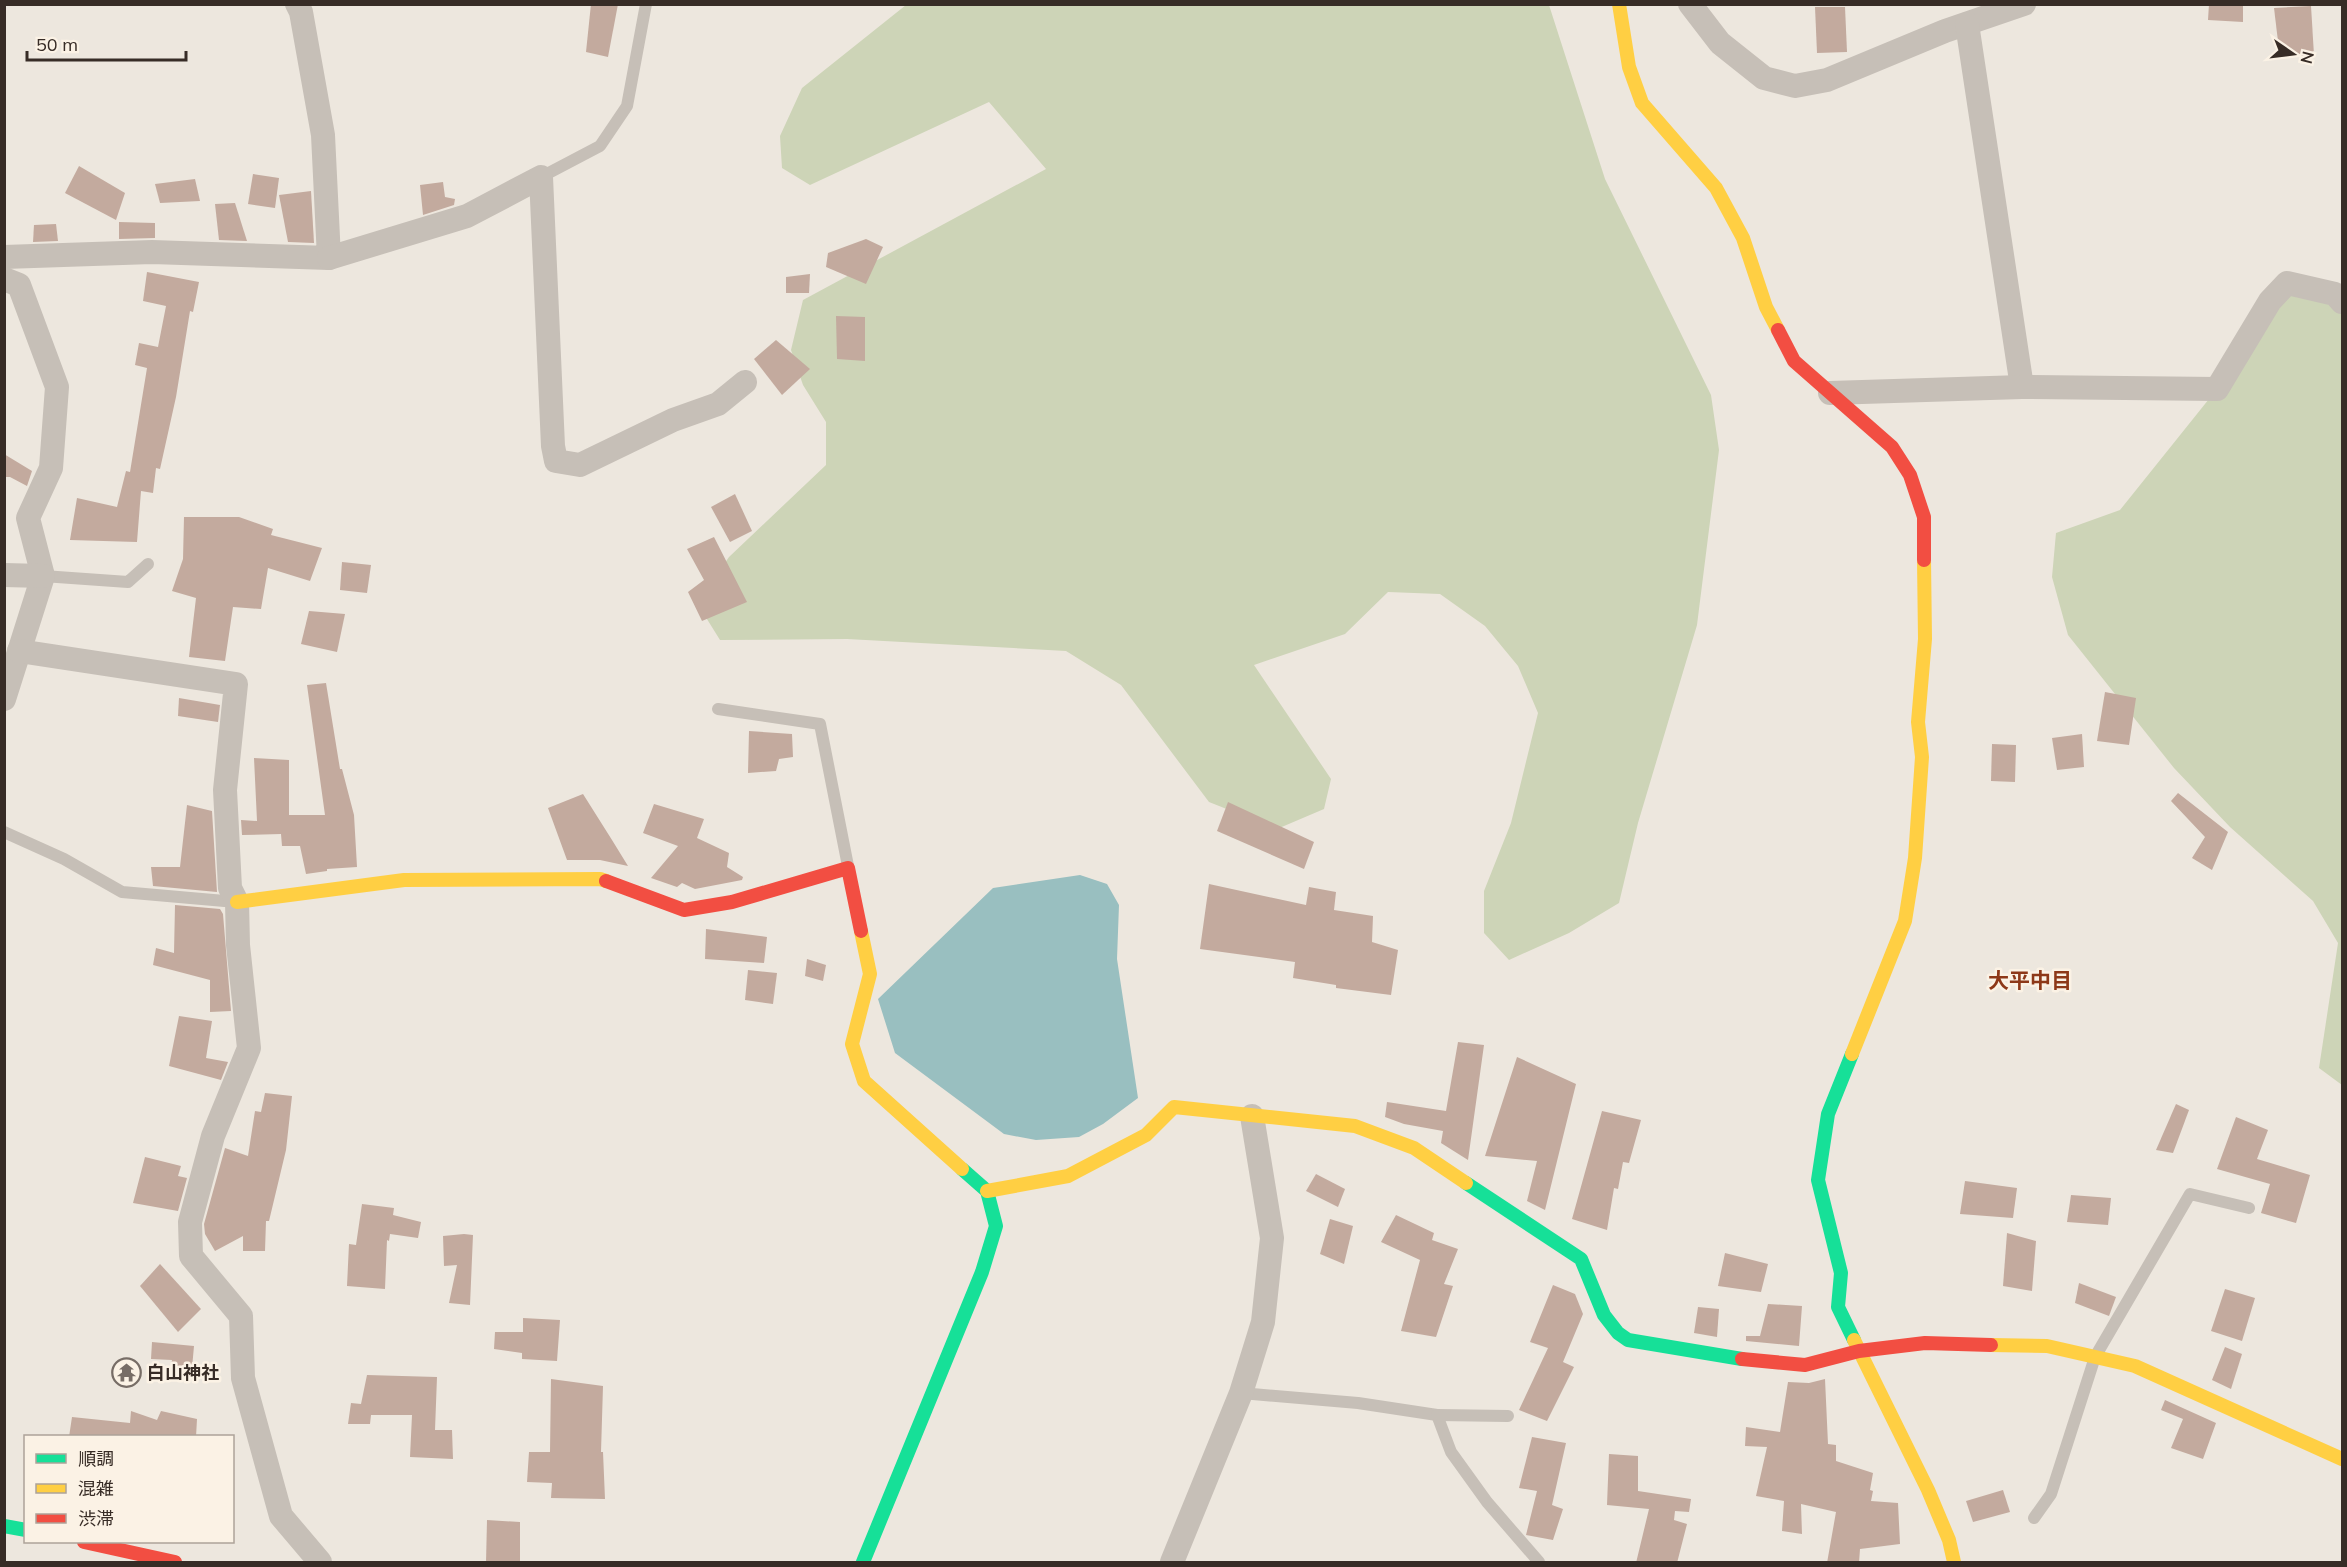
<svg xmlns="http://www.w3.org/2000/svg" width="2347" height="1567" font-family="Mulish,'Noto Sans JP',sans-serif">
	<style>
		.green { fill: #cdd4b7 }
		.water { fill: #99bfc0 }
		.building { fill: #c3aa9e }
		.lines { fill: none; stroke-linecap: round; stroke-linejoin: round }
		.lane { stroke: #c6bfb7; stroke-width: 12 }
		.street { stroke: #c6bfb7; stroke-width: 24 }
		.fast { stroke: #16e098; stroke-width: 14 }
		.slow { stroke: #ffcf43; stroke-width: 14 }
		.jam { stroke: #f24e42; stroke-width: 14 }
		.labels { text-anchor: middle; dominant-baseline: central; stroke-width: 5; stroke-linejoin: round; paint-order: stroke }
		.poi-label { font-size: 18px; font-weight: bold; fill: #372c26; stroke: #fbf2e5; text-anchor: start }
		.quarter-label { font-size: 21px; font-weight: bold; fill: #8d3818; stroke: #fbf2e5 }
	</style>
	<rect width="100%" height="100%" fill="#ede7de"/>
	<g class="green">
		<polygon points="906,5 1549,5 1605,179 1711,395 1719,450 1697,625 1638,823 1619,903 1569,933 1509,960 1484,933 1484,891 1511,823 1538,713 1518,666 1485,626 1440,594 1388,592 1345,634 1254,665 1331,779 1324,809 1277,829 1209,802 1121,685 1066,651 847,639 720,640 697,603 729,557 826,465 826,422 803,385 791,350 803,300 1046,169 989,102 810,185 782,168 780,136 802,88"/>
		<polygon points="2286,286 2342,302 2342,1085 2319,1068 2338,943 2313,901 2230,827 2174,768 2068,635 2052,577 2056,533 2120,510 2217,389"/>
	</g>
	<polygon class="water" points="1080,875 1107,884 1119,905 1117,959 1138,1098 1103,1124 1079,1137 1036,1140 1004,1134 895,1053 878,999 993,888"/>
	<g class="building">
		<polygon points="591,4 618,4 608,57 586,52"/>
		<polygon points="2209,4 2243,4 2243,22 2208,20"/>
		<polygon points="2311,6 2314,55 2280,58 2274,8"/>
		<polygon points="1815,7 1845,7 1847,52 1817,53"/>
		<polygon points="79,166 125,193 116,220 65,193"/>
		<polygon points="253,174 279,178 275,208 248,204"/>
		<polygon points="195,179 200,201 160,203 155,184"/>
		<polygon points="443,182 445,197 455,199 454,205 423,215 420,185"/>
		<polygon points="311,191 314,243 288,242 279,195"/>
		<polygon points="235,203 247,241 219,240 215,204"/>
		<polygon points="119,222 155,223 155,238 119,239"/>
		<polygon points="56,224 58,241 33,242 34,225"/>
		<polygon points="866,239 883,247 866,284 826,267 828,253"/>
		<polygon points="147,272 199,282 193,312 190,311 176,397 160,469 156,468 153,493 141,491 137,542 70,540 77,498 117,507 126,471 130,472 147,368 135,365 139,343 158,347 166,306 143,301"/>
		<polygon points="810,274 809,293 786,293 786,277"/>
		<polygon points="836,316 865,317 865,361 837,359"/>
		<polygon points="776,340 810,369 782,395 754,359"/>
		<polygon points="4,454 32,471 27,486 10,477 4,477"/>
		<polygon points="735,494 752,531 730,542 711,507"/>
		<polygon points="184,517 239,517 273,529 271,535 322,548 310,581 268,568 261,609 233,607 225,661 189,657 196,598 172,591 183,559"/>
		<polygon points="714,537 747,602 702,621 688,592 704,580 687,549"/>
		<polygon points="342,562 371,565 367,593 340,590"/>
		<polygon points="309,611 345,614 337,652 301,644"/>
		<polygon points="326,683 340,769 342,769 354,815 357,867 327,869 327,871 306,874 300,846 282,846 281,834 242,835 241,820 257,821 254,758 289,760 289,815 325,815 307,685"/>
		<polygon points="2105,692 2136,698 2129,745 2097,741"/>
		<polygon points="179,698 220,705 218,722 178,716"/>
		<polygon points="749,731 792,734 793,757 779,759 776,771 748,773"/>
		<polygon points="2082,734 2084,767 2057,770 2052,738"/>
		<polygon points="1992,744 2016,745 2015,782 1991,781"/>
		<polygon points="2178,793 2228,832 2212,870 2192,858 2205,837 2171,801"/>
		<polygon points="583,794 612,840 628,866 600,860 567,860 548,808"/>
		<polygon points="1228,802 1314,842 1304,869 1217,831"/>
		<polygon points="654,804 704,819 697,838 729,853 727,867 743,877 742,880 695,889 682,883 677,887 651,878 678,846 643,833"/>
		<polygon points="187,805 212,811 217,892 153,886 151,867 180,867"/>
		<polygon points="1209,884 1306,905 1309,887 1336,892 1334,910 1373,916 1372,942 1398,950 1391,995 1336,988 1336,985 1293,978 1295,962 1200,949"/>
		<polygon points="175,905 220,909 223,914 231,1011 210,1012 210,980 153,965 156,948 174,953"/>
		<polygon points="706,929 767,937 764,963 705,959"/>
		<polygon points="807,959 826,965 823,981 805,976"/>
		<polygon points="748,970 777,973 773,1004 745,1000"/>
		<polygon points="179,1016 212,1021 206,1058 228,1062 221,1080 169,1066"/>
		<polygon points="1458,1042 1484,1045 1468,1160 1441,1143 1443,1131 1404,1124 1385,1117 1387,1102 1446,1111"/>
		<polygon points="1517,1057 1576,1084 1545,1210 1527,1201 1537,1161 1485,1156"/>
		<polygon points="265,1093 292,1096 286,1150 269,1221 266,1221 265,1251 243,1251 243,1236 215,1251 205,1234 204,1224 225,1148 248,1156 255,1111 261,1112"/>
		<polygon points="2176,1104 2189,1110 2173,1153 2156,1150"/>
		<polygon points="1602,1111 1641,1120 1629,1163 1623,1162 1618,1189 1614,1188 1607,1230 1572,1219"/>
		<polygon points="2236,1117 2268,1130 2257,1159 2310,1175 2296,1223 2261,1213 2270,1184 2217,1169"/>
		<polygon points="145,1157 181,1166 178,1176 187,1178 178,1211 133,1203"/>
		<polygon points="1316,1174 1345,1189 1338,1207 1306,1191"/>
		<polygon points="1965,1181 2017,1188 2013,1218 1960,1214"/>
		<polygon points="2071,1195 2111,1198 2108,1225 2067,1222"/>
		<polygon points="362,1204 394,1208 393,1215 421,1222 418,1238 390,1234 389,1241 387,1240 385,1289 347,1286 349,1244 356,1245"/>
		<polygon points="1396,1215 1434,1233 1432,1240 1458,1249 1444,1284 1453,1286 1436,1337 1401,1331 1420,1260 1381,1242"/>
		<polygon points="1330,1219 1353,1226 1344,1264 1320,1254"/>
		<polygon points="2007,1233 2036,1241 2032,1291 2003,1286"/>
		<polygon points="464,1234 473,1235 470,1305 449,1303 457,1265 444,1266 443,1236"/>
		<polygon points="1725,1253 1768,1264 1761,1292 1718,1286"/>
		<polygon points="160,1264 201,1309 178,1332 140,1286"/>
		<polygon points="2079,1283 2116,1297 2109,1316 2075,1303"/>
		<polygon points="1553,1285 1575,1294 1583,1314 1563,1362 1574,1367 1547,1421 1519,1410 1548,1348 1530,1342"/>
		<polygon points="2225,1289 2255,1298 2242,1341 2211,1331"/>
		<polygon points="1768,1304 1802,1306 1799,1346 1746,1341 1746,1336 1760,1336"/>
		<polygon points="1698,1307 1719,1309 1717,1337 1694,1333"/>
		<polygon points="523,1318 560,1320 557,1361 522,1359 522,1353 494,1349 495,1332 523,1332"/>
		<polygon points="152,1342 194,1346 192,1368 171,1366 172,1360 151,1359"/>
		<polygon points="2225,1347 2242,1354 2231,1389 2212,1380"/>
		<polygon points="367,1375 437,1377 435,1430 452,1430 453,1459 410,1457 412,1415 371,1415 370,1424 348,1424 351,1403 361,1404"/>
		<polygon points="551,1379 603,1386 601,1452 603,1452 605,1499 551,1498 552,1483 527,1482 529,1452 550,1452"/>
		<polygon points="1825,1379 1828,1444 1836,1445 1836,1461 1873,1473 1870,1490 1873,1491 1871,1501 1898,1503 1900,1544 1860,1549 1859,1563 1827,1563 1836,1512 1801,1504 1802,1534 1782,1531 1784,1501 1756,1496 1767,1447 1745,1446 1746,1427 1780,1432 1788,1382 1809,1383"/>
		<polygon points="2165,1400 2216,1423 2203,1459 2171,1448 2183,1419 2161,1410"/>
		<polygon points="131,1411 157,1420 161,1411 197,1419 196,1437 69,1437 72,1417 130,1423"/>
		<polygon points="1532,1437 1566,1443 1552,1505 1563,1509 1553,1540 1526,1535 1537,1491 1519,1488"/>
		<polygon points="1609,1454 1638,1456 1638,1491 1691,1499 1689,1512 1675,1511 1674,1520 1687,1524 1677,1563 1636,1563 1649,1509 1607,1505"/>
		<polygon points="2003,1490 2010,1512 1973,1522 1966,1501"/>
		<polygon points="487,1520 520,1522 520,1563 486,1563"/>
	</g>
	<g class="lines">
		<g class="lane">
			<polyline points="541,177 600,146 627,106 646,4"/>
			<polyline points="43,576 128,582 148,564"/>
			<polyline points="718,709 820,724 848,866"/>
			<polyline points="4,832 64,859 122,892 236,902"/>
			<polyline points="1241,1393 1358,1403 1437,1415 1451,1452 1487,1502 1539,1562"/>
			<polyline points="1437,1415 1508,1416"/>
			<polyline points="2034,1518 2051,1494 2095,1357 2190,1194 2249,1208"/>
		</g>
		<g class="street">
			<polyline points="1690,4 1720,43 1764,78 1795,86 1827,80 1945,31 2024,4"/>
			<polyline points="1967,24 2022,387"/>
			<polyline points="4,257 152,252 329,258 323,135 301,12 297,4"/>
			<polyline points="329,258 467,216 541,177 553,446 556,461 580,465 673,420 718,404 745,382"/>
			<polyline points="4,279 19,285 57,387 51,468 28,518 43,576 4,699"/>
			<polyline points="1830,393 2022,387 2217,389 2270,301 2287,283 2335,294 2342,302"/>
			<polyline points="4,575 43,576"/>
			<polyline points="19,651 236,684 225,790 230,888 237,902 238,945 249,1048 213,1136 190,1222 191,1256 241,1316 243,1378 281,1516 320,1562"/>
			<polyline points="1172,1562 1241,1393 1263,1322 1272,1238 1252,1116"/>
		</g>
		<g class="fast">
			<polyline points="1852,1054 1828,1114 1818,1180 1841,1273 1838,1307 1854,1340"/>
			<polyline points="1466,1183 1581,1259 1604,1315 1618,1333 1628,1340 1742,1359"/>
			<polyline points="4,1526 26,1530"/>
			<polyline points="863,1562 982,1272 996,1226 987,1191 962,1169"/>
		</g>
		<g class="slow">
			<polyline points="1619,4 1629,67 1642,103 1716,188 1743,238 1766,307 1778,330"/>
			<polyline points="237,902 404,880 600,879 606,881"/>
			<polyline points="861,931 870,974 852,1044 864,1081 962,1169"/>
			<polyline points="1852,1054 1905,921 1915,858 1922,757 1918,722 1925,639 1924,560"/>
			<polyline points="987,1191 1068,1176 1146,1135 1174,1107 1355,1126 1414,1148 1466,1183"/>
			<polyline points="1854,1340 1928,1490 1949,1540 1954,1562"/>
			<polyline points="1991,1345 2047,1346 2135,1366 2342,1459"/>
		</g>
		<g class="jam">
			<polyline points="1778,330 1794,361 1892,447 1910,475 1924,517 1924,560"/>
			<polyline points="606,881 684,910 732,902 848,868 861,931"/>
			<polyline points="1742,1359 1805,1365 1859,1351 1925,1343 1991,1345"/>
			<polyline points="84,1542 175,1562"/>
		</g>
	</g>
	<defs>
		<symbol id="temple-ring" viewBox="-11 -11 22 22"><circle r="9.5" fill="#fbf2e5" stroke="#776d66" stroke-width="1.5"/><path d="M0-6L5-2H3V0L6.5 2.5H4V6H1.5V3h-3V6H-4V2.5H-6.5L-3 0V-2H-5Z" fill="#776d66"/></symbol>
	</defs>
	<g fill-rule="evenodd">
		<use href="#temple-ring" x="110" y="1356" width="33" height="33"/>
	</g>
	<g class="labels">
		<g class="poi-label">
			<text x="147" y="1372">白山神社</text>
		</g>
		<g class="quarter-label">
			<text x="2030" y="980">大平中目</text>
		</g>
	</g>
	<rect width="2347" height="1567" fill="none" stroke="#372c26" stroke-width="12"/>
	<rect x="24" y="1435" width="210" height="108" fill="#fbf2e5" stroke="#ada399" stroke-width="1.5"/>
	<rect x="36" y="1454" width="30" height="9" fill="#16e098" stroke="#ada399" stroke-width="1.5"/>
	<text x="78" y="1465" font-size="18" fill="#372c26">順調</text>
	<rect x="36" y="1484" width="30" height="9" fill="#ffcf43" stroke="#ada399" stroke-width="1.5"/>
	<text x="78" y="1495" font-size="18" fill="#372c26">混雑</text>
	<rect x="36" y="1514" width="30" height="9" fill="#f24e42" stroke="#ada399" stroke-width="1.5"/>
	<text x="78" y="1525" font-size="18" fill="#372c26">渋滞</text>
	<g transform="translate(2293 54) rotate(104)" stroke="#fbf2e5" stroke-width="4.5" paint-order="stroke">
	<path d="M0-4.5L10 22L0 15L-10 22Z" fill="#372c26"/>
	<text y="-9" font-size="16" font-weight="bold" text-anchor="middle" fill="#372c26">N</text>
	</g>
	<path d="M27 51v9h159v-9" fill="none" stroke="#372c26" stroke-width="3"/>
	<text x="36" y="51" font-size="18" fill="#372c26" stroke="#fbf2e5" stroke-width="4.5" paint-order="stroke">50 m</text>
</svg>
